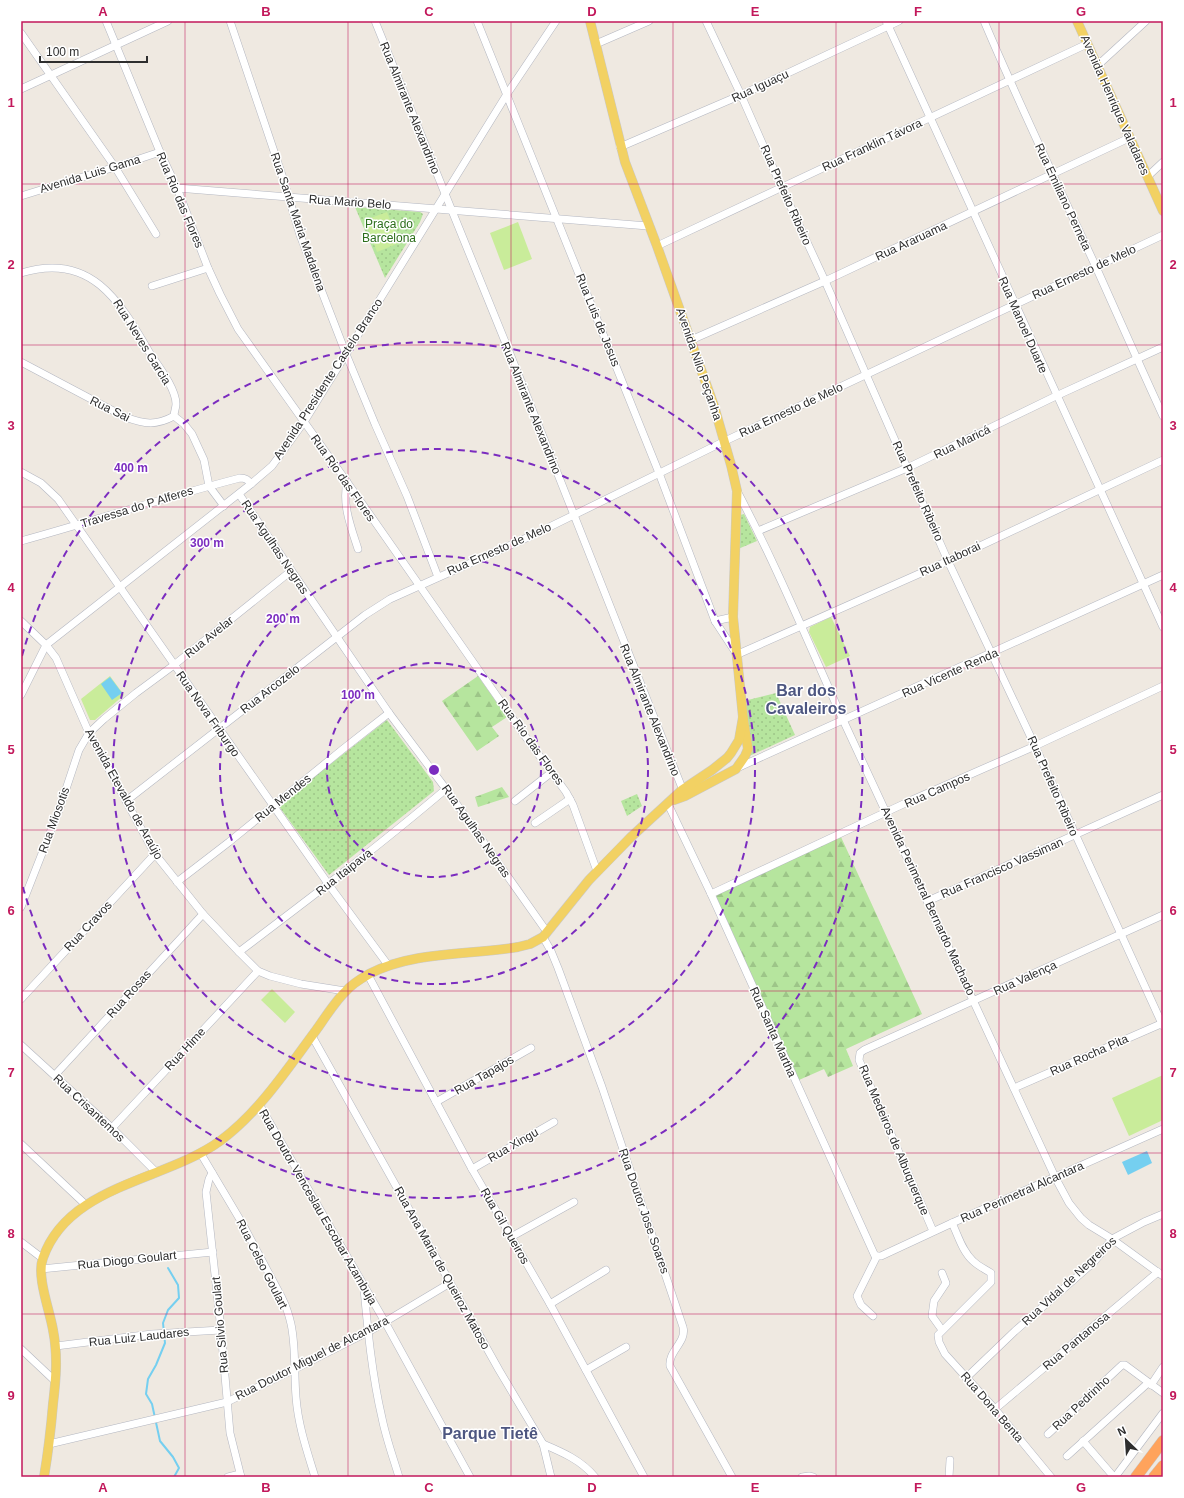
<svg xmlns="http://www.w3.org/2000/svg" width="1184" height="1498" font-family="Arial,sans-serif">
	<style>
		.forest { fill: url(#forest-firs) }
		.park { fill: url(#park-dots) }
		.pitch { fill: #c9ec9a }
		.water { fill: #75cff0 }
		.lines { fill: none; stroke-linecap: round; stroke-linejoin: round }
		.stream { stroke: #75cff0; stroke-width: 2 }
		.minor-casing { stroke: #b4b7c1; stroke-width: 8 }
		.major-casing { stroke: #c9c9c9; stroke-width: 10 }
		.highway-casing { stroke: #c9c9c9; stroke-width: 12 }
		.minor { stroke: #fff; stroke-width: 7 }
		.major { stroke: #f2d163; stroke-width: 9 }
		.highway { stroke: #ffa35c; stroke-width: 11 }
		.grid { fill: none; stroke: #c2185b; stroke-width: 1; stroke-opacity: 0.55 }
		.ring { fill: none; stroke: #7b2cbf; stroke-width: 2; stroke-dasharray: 7 5 }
		.labels { text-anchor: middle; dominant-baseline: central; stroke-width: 3; stroke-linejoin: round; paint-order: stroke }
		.street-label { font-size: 12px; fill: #2e2e2e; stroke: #fff }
		.park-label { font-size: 12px; fill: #2c6e1b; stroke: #fff }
		.district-label { font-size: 16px; font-weight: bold; fill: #4d5680; stroke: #fff }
		.centre { fill: #7b2cbf; stroke: #fff; stroke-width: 2 }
		.ring-label { font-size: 12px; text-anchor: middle; font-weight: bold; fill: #7b2cbf; stroke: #fff; stroke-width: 3; stroke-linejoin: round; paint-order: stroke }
		.neatline { fill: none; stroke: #c2185b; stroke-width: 1.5 }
		.grid-label { font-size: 13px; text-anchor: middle; font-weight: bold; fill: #c2185b }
	</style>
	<defs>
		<pattern id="forest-firs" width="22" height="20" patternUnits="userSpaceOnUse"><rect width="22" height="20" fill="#b6e59e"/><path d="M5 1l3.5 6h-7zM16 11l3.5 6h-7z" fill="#9dc588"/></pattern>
		<pattern id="park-dots" width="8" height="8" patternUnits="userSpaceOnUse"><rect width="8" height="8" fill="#b6e59e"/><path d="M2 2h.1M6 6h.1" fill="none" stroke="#9dc588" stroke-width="1.8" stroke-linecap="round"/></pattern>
	</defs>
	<rect width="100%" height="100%" fill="#efe9e1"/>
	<g class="forest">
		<polygon points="478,676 507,717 492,727 499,736 477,751 442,701"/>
		<polygon points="502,787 509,797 478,807 475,797"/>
		<polygon points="841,837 922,1014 846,1049 853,1066 828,1077 824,1069 799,1080 715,894"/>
	</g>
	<g class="park">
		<polygon points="355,207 420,212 423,214 420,222 385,278"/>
		<polygon points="744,514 757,541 738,549 740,515"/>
		<polygon points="776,693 795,735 747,757 744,701"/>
		<polygon points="387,720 433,782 434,791 329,875 278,805"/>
		<polygon points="637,794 642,806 627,816 621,801"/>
	</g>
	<g class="pitch">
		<polygon points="387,212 399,243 377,252 365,220"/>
		<polygon points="518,222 532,259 504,270 490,233"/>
		<polygon points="831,617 850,656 826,667 809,632 810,627"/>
		<polygon points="110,676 124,695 95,720 90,720 81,699"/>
		<polygon points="272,989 295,1012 285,1023 261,1000"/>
		<polygon points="1163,1075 1163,1120 1129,1136 1112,1098"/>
	</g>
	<g class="water">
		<polygon points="110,677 122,693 112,700 101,684"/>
		<polygon points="1147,1151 1152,1163 1128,1175 1122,1162"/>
	</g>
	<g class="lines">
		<polyline class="stream" points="168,1268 178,1285 179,1298 168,1310 163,1323 165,1343 156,1365 148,1379 146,1394 152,1404 160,1441 173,1457 179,1468 174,1477"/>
		<defs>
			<g id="minor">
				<polyline points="106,21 160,152 177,188 208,268 220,294 238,329 347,482 522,732 566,792 573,805 597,871"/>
				<polyline points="230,21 282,175 300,235 346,354 375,424 407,496 438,577"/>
				<polyline points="375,21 519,376 684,793"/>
				<polyline points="477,21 659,473 715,621 736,653"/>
				<polyline points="706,21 741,95 782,188 825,281 948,561 1035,746 1163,1026"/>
				<path d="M886 21C977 224 1070 426 1163 627"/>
				<path d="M984 21C1019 104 1058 185 1096 267 1118 316 1140 366 1163 416"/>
				<polyline points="21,33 115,167 156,234"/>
				<polyline points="596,44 649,21"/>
				<polyline points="1097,66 1146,21"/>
				<polyline points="21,89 168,21"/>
				<polyline points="620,147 741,95 899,21"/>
				<polyline points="1147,177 1163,162"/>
				<path d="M177 188C334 202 491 214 648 226"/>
				<polyline points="21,196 115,167 160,152"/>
				<polyline points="657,246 1087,44"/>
				<path d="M21 273C92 251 120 302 151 355 159 367 176 389 176 404 176 408 174 412 174 416"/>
				<polyline points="152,286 208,268"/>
				<polyline points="691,340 825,281 1129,138"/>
				<path d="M21 362 125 417C144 424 156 426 174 416L184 424 192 434 204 460 209 486 224 506"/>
				<polyline points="21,472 41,483 58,499 329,885 388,965"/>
				<path d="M347 482C342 505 351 527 358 549"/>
				<path d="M737 491C777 566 809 645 844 722 914 874 985 1025 1055 1177L1069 1203 1081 1218 1089 1225 1112 1239 1163 1276"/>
				<polyline points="239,494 389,713 446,789 547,932"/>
				<polyline points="758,531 907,468 1056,396 1163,347"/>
				<path d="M21 541C94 521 166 497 240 478 246 478 248 480 251 484"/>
				<polyline points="21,621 46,645 56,658 89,733 155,854 203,914 239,952 258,971 270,976 301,984 345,991"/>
				<polyline points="715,621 733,617"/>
				<polyline points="736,655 948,561 1163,460"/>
				<polyline points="21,695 46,645 251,484 272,466 304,422 507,94 556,21"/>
				<polyline points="737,768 1163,575"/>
				<polyline points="126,801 365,615 390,599 533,535 725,441 1163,235"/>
				<polyline points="515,801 552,772"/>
				<polyline points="668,804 711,894 875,1256 881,1256 952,1223 1163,1129"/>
				<polyline points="535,823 570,799"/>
				<polyline points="177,882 229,842 343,749 389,713"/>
				<polyline points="711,894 912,800 1035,746 1163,686"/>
				<polyline points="928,901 1163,795"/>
				<polyline points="21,907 59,810 79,750 89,733 104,719 136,693 174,665 291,571"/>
				<path d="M543 937 551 951 558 968 602 1087 683 1327C687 1342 668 1351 670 1366L732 1477"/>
				<path d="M239 952C309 899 379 846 446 789"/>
				<polyline points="368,975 472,1169 550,1304 644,1477"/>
				<polyline points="21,999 155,854"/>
				<polyline points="312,1036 499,1370 543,1444 551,1477"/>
				<polyline points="21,1045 112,1128 156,1172"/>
				<polyline points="55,1075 203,914"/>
				<polyline points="1014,1088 1163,1023"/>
				<polyline points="436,1102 531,1048"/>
				<polyline points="259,1104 385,1322 470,1477"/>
				<polyline points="112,1128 258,971"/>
				<polyline points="21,1144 86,1205"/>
				<path d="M201 1154 242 1223 282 1298C286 1306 289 1315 291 1324 296 1347 294 1373 296 1397 298 1425 307 1451 315 1477"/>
				<polyline points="472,1169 554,1122"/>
				<polyline points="212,1173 209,1179 206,1192 221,1330 230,1433 241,1477"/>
				<path d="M952 1223C958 1235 962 1251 973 1261 978 1266 985 1269 991 1273V1282L938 1335 939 1342 945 1354 995 1409 1051 1477"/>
				<polyline points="933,1231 859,1060 860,1053 864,1050 1163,915"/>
				<polyline points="511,1237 574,1202"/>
				<polyline points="21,1242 42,1258"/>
				<polyline points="41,1269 213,1252"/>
				<path d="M364 1289C368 1332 372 1375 382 1418 386 1438 393 1457 399 1477"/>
				<polyline points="550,1304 606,1270"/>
				<polyline points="873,1316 861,1305 857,1296 877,1256"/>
				<polyline points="942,1330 932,1316 934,1301 946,1283 942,1273"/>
				<polyline points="56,1346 152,1334 221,1330"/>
				<polyline points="21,1349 55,1381"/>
				<polyline points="586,1370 626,1347"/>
				<polyline points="966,1378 1015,1331 1094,1262 1112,1239 1144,1222 1163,1214"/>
				<polyline points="1151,1385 1163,1367"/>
				<polyline points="995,1409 1158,1272"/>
				<polyline points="1048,1434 1122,1365 1125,1365 1163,1393"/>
				<polyline points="1083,1441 1114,1477"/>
				<polyline points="49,1444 227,1402 295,1369 368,1332 450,1283"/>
				<path d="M543 1444C562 1452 581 1460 595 1477"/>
				<polyline points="1067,1456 1148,1383"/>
				<polyline points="228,1477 240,1474"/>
				<polyline points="802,1477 809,1476 813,1477"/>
				<polyline points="949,1477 950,1460"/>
				<polyline points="1115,1477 1163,1413"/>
			</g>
			<g id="major">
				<polyline points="590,21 625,162 657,246 714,406 731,465 737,491 733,617 743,717 748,749 745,756 736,769 685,796 674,800"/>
				<polyline points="1077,21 1163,211"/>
				<path d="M44 1477C48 1453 51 1428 53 1404 56 1379 58 1355 53 1330 50 1311 36 1276 43 1258 68 1185 165 1181 220 1141 258 1113 286 1071 314 1033 323 1021 335 1001 346 991 352 984 362 978 369 974 413 951 470 955 518 947L530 944 543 937 589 880 631 837 682 790 712 770 727 758 731 753 739 740 743 717"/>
			</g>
			<g id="highway">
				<polyline points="1136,1477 1163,1441"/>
				<polyline points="1154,1477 1163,1466"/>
			</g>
		</defs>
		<use href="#minor" class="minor-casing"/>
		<use href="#major" class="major-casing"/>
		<use href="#highway" class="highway-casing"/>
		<use href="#minor" class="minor"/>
		<use href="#major" class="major"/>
		<use href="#highway" class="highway"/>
	</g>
	<path class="grid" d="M185 21V1477M348 21V1477M511 21V1477M673 21V1477M836 21V1477M999 21V1477M21 184H1163M21 345H1163M21 507H1163M21 668H1163M21 830H1163M21 991H1163M21 1153H1163M21 1314H1163"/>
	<g class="ring">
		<circle cx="434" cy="770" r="107"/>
		<circle cx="434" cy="770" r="214"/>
		<circle cx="434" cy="770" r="321"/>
		<path d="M22 656A428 428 0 1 1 22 884"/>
	</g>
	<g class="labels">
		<g class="street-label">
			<text transform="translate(760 86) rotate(-25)">Rua Iguaçu</text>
			<text transform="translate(1115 105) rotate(66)">Avenida Henrique Valadares</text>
			<text transform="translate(410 108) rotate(68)">Rua Almirante Alexandrino</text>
			<text transform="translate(872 145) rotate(-25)">Rua Franklin Távora</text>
			<text transform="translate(90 174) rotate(-17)">Avenida Luis Gama</text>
			<text transform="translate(786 195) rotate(66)">Rua Prefeito Ribeiro</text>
			<text transform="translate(1063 197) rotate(65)">Rua Emiliano Perneta</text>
			<text transform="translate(180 200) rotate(67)">Rua Rio das Flores</text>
			<text transform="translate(350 202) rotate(4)">Rua Mario Belo</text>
			<text transform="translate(298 222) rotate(71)">Rua Santa Maria Madalena</text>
			<text transform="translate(911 241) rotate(-25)">Rua Araruama</text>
			<text transform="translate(1084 272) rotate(-25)">Rua Ernesto de Melo</text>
			<text transform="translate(598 320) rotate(68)">Rua Luis de Jesus</text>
			<text transform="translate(1023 325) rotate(66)">Rua Manoel Duarte</text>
			<text transform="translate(142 342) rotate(58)">Rua Neves Garcia</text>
			<text transform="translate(699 364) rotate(71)">Avenida Nilo Peçanha</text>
			<text transform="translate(328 379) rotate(-57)">Avenida Presidente Castelo Branco</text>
			<text transform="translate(531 408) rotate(68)">Rua Almirante Alexandrino</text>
			<text transform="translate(110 409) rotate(26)">Rua Sai</text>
			<text transform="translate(791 410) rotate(-25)">Rua Ernesto de Melo</text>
			<text transform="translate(962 442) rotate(-26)">Rua Maricá</text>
			<text transform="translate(343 478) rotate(55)">Rua Rio das Flores</text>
			<text transform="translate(918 491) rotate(66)">Rua Prefeito Ribeiro</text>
			<text transform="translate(137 507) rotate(-17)">Travessa do P Alferes</text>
			<text transform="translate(275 547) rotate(56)">Rua Agulhas Negras</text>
			<text transform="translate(499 549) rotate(-24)">Rua Ernesto de Melo</text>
			<text transform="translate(950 559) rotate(-25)">Rua Itaborai</text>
			<text transform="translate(209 637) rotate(-39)">Rua Avelar</text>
			<text transform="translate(950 673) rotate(-24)">Rua Vicente Renda</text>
			<text transform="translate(270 689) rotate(-38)">Rua Arcozelo</text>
			<text transform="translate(650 710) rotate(68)">Rua Almirante Alexandrino</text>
			<text transform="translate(208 714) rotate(55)">Rua Nova Friburgo</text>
			<text transform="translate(531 742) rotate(54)">Rua Rio das Flores</text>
			<text transform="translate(1053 786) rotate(66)">Rua Prefeito Ribeiro</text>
			<text transform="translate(937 790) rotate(-24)">Rua Campos</text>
			<text transform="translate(124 794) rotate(61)">Avenida Etevaldo de Araújo</text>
			<text transform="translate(283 798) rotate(-39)">Rua Mendes</text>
			<text transform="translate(54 820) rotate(-70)">Rua Miosotis</text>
			<text transform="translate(476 831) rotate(55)">Rua Agulhas Negras</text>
			<text transform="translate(1002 868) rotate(-24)">Rua Francisco Vassiman</text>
			<text transform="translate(344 872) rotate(-38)">Rua Itaipava</text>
			<text transform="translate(928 901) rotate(65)">Avenida Perimetral Bernardo Machado</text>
			<text transform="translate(88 926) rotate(-47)">Rua Cravos</text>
			<text transform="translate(1025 978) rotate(-24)">Rua Valença</text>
			<text transform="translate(129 994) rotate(-48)">Rua Rosas</text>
			<text transform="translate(773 1032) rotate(66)">Rua Santa Martha</text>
			<text transform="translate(185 1049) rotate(-47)">Rua Hime</text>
			<text transform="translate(1089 1055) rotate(-24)">Rua Rocha Pita</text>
			<text transform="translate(484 1075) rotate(-30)">Rua Tapajos</text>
			<text transform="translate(89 1108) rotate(43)">Rua Crisantemos</text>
			<text transform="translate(894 1140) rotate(67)">Rua Medeiros de Albuquerque</text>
			<text transform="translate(513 1145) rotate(-30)">Rua Xingu</text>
			<text transform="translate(1022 1192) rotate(-24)">Rua Perimetral Alcantara</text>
			<text transform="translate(318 1207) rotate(60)">Rua Doutor Venceslau Escobar Azambuja</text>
			<text transform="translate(644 1211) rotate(71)">Rua Doutor Jose Soares</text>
			<text transform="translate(505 1226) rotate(60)">Rua Gil Queiros</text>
			<text transform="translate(127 1260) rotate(-6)">Rua Diogo Goulart</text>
			<text transform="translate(262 1264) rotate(63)">Rua Celso Goulart</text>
			<text transform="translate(442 1268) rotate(61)">Rua Ana Maria de Queiroz Matoso</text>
			<text transform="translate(1069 1281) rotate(-43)">Rua Vidal de Negreiros</text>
			<text transform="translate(220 1325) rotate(-95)">Rua Silvio Goulart</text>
			<text transform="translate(139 1337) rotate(-6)">Rua Luiz Laudares</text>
			<text transform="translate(1076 1341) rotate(-40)">Rua Pantanosa</text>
			<text transform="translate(312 1358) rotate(-27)">Rua Doutor Miguel de Alcantara</text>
			<text transform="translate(1081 1403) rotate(-43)">Rua Pedrinho</text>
			<text transform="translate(992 1407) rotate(49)">Rua Dona Benta</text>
		</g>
		<g class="park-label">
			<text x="389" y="224">Praça do<tspan x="389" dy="14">Barcelona</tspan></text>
		</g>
		<g class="district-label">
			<text x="806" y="690">Bar dos<tspan x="806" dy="18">Cavaleiros</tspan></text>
			<text x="490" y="1433">Parque Tietê</text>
		</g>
	</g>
	<circle cx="434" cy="770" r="6" class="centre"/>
	<g class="ring-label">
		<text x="131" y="472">400 m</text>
		<text x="207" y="547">300 m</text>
		<text x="283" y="623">200 m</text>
		<text x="358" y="699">100 m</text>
	</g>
	<rect width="1184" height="1498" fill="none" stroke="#ffffff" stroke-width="44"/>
	<g transform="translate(1126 1440) rotate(335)" stroke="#ffffff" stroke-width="3" paint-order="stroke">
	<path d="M0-3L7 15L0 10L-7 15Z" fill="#2e2e2e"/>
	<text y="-6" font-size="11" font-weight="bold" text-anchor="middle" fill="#2e2e2e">N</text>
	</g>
	<path d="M40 56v6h107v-6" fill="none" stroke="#2e2e2e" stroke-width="2"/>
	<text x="46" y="56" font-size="12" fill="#2e2e2e" stroke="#ffffff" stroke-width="3" paint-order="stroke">100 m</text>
	<rect x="22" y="22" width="1140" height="1454" class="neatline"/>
	<g class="grid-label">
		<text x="103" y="16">A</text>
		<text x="266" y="16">B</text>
		<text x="429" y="16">C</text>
		<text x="592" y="16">D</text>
		<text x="755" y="16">E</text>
		<text x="918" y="16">F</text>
		<text x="1081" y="16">G</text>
		<text x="11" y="107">1</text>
		<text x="1173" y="107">1</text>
		<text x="11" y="269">2</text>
		<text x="1173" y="269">2</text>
		<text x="11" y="430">3</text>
		<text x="1173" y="430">3</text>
		<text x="11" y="592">4</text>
		<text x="1173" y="592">4</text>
		<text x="11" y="754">5</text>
		<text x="1173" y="754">5</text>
		<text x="11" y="915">6</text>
		<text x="1173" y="915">6</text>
		<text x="11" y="1077">7</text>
		<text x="1173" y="1077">7</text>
		<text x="11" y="1238">8</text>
		<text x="1173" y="1238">8</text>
		<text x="11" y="1400">9</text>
		<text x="1173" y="1400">9</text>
		<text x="103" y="1492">A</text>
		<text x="266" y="1492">B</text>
		<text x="429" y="1492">C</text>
		<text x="592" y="1492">D</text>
		<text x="755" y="1492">E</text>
		<text x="918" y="1492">F</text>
		<text x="1081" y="1492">G</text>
	</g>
</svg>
